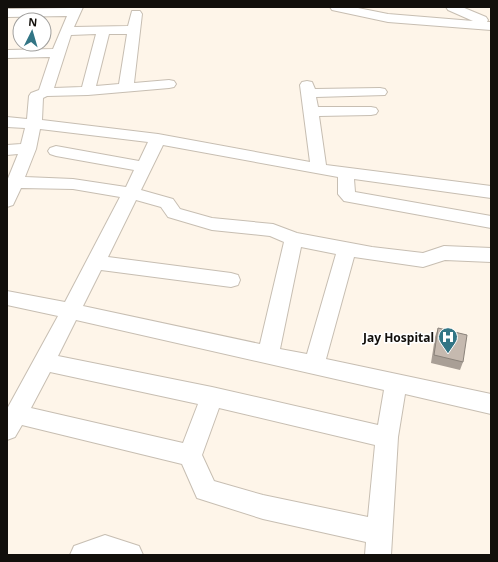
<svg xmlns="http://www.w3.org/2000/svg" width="498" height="562" font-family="'Noto Sans',sans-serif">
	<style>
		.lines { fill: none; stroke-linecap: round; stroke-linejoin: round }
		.minor-casing { stroke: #c7beb2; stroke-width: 2 }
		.minor { fill: #fff; fill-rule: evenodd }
		.wall { fill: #a99f96 }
		.building { fill: #c5b9af; stroke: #8a827a }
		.labels { text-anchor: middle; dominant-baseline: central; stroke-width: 3; stroke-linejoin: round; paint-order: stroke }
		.poi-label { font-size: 12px; font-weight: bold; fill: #120f0b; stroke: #fff; text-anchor: end }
	</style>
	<rect width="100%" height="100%" fill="#fef5e9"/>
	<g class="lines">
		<defs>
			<g id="minor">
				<path d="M71 7H83L74 27 128 26 132 11H140L142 14 134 83 169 80 174 81 176 84 174 87 169 88 88 95 47 96 43 98 42 120 158 134 310 162 300 85 302 82 307 81 312 82 315 89 380 88 385 89 387 92 385 95 316 97 318 107H371L376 108 378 111 376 114 371 115 319 116 326 165 491 186V198L354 179 355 192 491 216V228L344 201 338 194V177L163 145 141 190 173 199 180 209 212 218 273 224 297 233 372 247 423 253 444 246 491 248V262L445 260 423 267 354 257 326 359 491 394V414L405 394 398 437 391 555H365L366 542 263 519 197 498 182 464 22 425 15 437 7 440V409L58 316 7 305V291L65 302 120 197 73 189 21 188 13 205 7 207V181L18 154 7 155V145L21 144 25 128 7 127V117L27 119 29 96 31 93 39 90 50 57 7 58V50L53 49 67 16 7 17V9L70 8ZM96 34 82 87 54 88 71 35ZM109 34H127L119 84 96 86ZM40 129 148 142 139 161 56 146 50 148 48 151 50 154 56 156 134 170 126 187 73 179 25 177 36 149ZM136 200 161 207 168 217 212 230 270 236 284 242 260 344 83 306 101 270 231 287 238 285 240 280 238 275 231 273 108 257ZM301 247 336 254 307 354 280 349ZM76 320 384 390 378 425 212 387 58 356ZM50 372 198 404 183 443 31 408ZM219 408 375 445 368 517 263 495 214 481 202 455Z"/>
				<polygon points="330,7 353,7 388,14 473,21 448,10 446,7 462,7 486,17 488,20 487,22 491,22 491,30 388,22 332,10"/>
				<polygon points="105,535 139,546 143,555 70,555 74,546"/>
			</g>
		</defs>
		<use href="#minor" class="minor-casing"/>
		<use href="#minor" class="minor"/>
	</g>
	<polygon class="wall" points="438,328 463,362 460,370 431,363 435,337"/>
	<polygon class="building" points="438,328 467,335 463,362 434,355"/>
	<defs>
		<symbol id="hospital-pin" viewBox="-11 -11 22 30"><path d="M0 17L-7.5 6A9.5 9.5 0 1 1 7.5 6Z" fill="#327585" stroke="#fff"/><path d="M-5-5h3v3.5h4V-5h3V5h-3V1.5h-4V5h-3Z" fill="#fff"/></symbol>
	</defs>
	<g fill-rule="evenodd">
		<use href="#hospital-pin" x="437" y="326" width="22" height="30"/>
	</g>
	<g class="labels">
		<g class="poi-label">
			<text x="434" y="337">Jay Hospital</text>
		</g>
	</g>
	<rect width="498" height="562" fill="none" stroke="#120f0b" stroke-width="16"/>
	<g transform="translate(32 32) rotate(5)"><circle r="19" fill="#ffffff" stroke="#a09f9d"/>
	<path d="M0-3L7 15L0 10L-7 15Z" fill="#327585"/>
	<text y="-6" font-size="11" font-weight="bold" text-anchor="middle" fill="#120f0b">N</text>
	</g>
</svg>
